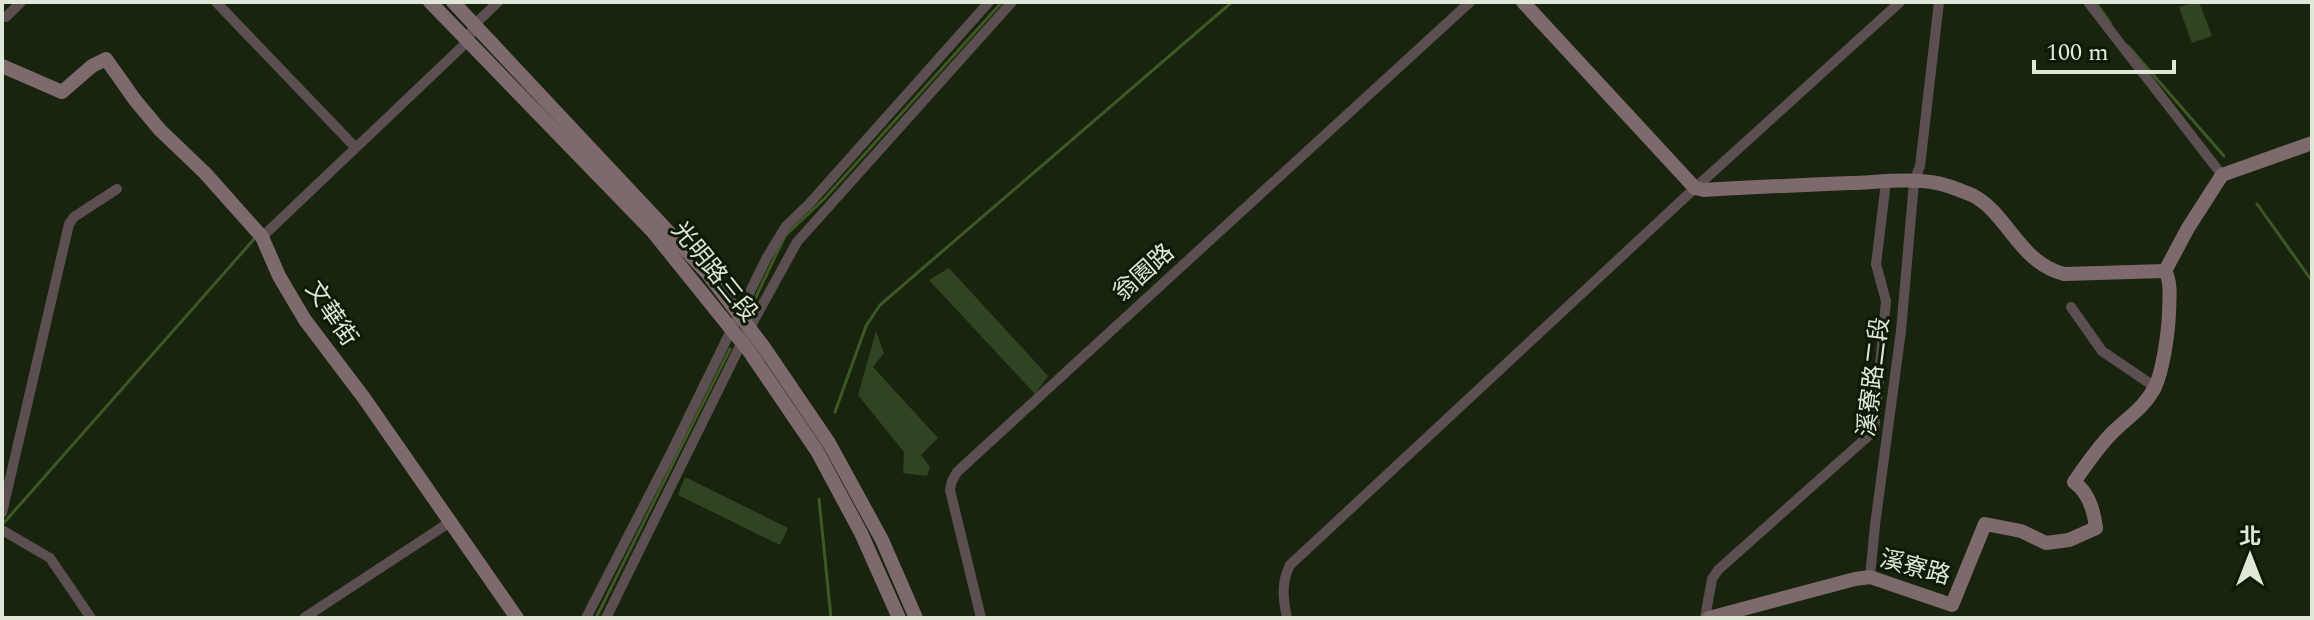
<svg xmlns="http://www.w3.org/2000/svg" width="2314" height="620" font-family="Spectral,'Noto Sans TC',serif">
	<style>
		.green { fill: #314421 }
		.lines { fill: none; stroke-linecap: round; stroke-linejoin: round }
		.stream { stroke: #3d5824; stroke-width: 3 }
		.street { stroke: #5c4f51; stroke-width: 10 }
		.secondary { stroke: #7e696c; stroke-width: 14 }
		.labels { text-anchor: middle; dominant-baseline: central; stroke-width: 6; stroke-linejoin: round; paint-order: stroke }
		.street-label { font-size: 24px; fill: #dfe7d9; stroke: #0f1a06 }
	</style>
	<rect width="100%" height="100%" fill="#19240f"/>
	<g class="green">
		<polygon points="2195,2 2199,2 2212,36 2192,43 2179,7"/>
		<polygon points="949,268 1048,376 1035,394 929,280"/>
		<polygon points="876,331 884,353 873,367 938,438 921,455 930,467 927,476 903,473 904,452 858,395"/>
		<polygon points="685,477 788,528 780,545 678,495"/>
	</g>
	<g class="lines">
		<g class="stream">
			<polyline points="2097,4 2111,24"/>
			<polyline points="2128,46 2224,156"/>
			<polyline points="2257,204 2312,281"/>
			<polyline points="754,301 785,236 825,198 1002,2"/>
			<polyline points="835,412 866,326 880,305 1232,2"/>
			<polyline points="819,499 831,618"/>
			<polyline points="2,525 255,238"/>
			<polyline points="596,618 730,349"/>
		</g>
		<g class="street">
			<polyline points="216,2 355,147"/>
			<polyline points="2088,2 2222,175"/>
			<polyline points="6,17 21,2"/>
			<polyline points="262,237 467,42 474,25 498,2"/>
			<polyline points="2071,307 2102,351 2155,387"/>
			<polyline points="2,513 69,224 74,217 117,189"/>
			<polyline points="2,530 50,558 91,618"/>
			<polyline points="1870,577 1875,525 1901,331 1914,182 1920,166 1939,2"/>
			<polyline points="304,618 450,522"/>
			<polyline points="586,618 671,453 767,257 786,226 809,204 989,2"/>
			<polyline points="606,618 742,342 797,242 1012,2"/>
			<polyline points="981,618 950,490 952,481 957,472 1470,2"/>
			<path d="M1287 618C1283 599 1281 582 1290 565L1695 188 1900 2"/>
			<polyline points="1705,618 1712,579 1718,570 1874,431 1886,301 1876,264 1886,182"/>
		</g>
		<g class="secondary">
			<polyline points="430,2 653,232 749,351 817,451 861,533 899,618"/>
			<polyline points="453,2 708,274 763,346 829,443 882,540 916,618"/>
			<path d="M1523 2 1695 188 1704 190C1753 187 1802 185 1851 183 1879 182 1910 178 1937 183 1948 185 1962 191 1972 195 2008 213 2018 262 2064 274L2165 271"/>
			<polyline points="2,66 62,92 92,66 106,59 135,100 160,130 205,173 262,237 279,276 305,320 364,398 517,618"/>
			<path d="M1709 618 1855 579 1870 577 1952 605 1985 524 2021 531 2046 543 2069 540 2096 528C2094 511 2088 492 2074 482 2086 465 2098 447 2112 433 2127 418 2145 407 2155 387 2163 370 2168 334 2169 314 2169 301 2172 283 2165 271L2188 228 2222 175 2312 143"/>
		</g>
	</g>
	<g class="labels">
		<g class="street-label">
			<text transform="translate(714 272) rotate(51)">光明路三段</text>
			<text transform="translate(1144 273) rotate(-42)">翁園路</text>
			<text transform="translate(331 314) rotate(56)">文華街</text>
			<text transform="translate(1874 377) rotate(-83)">溪寮路二段</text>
			<text transform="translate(1915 568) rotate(15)">溪寮路</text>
		</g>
	</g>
	<rect width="2314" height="620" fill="none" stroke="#dfe7d9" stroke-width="8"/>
	<g transform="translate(2250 556)" stroke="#0f1a06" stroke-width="6" paint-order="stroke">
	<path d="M0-6L14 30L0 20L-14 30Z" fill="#dfe7d9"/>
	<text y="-12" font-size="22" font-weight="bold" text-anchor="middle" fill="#dfe7d9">北</text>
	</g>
	<path d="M2034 60v12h140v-12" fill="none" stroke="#dfe7d9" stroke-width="4"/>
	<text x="2046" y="60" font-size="24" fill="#dfe7d9" stroke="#0f1a06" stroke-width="6" paint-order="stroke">100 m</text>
</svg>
